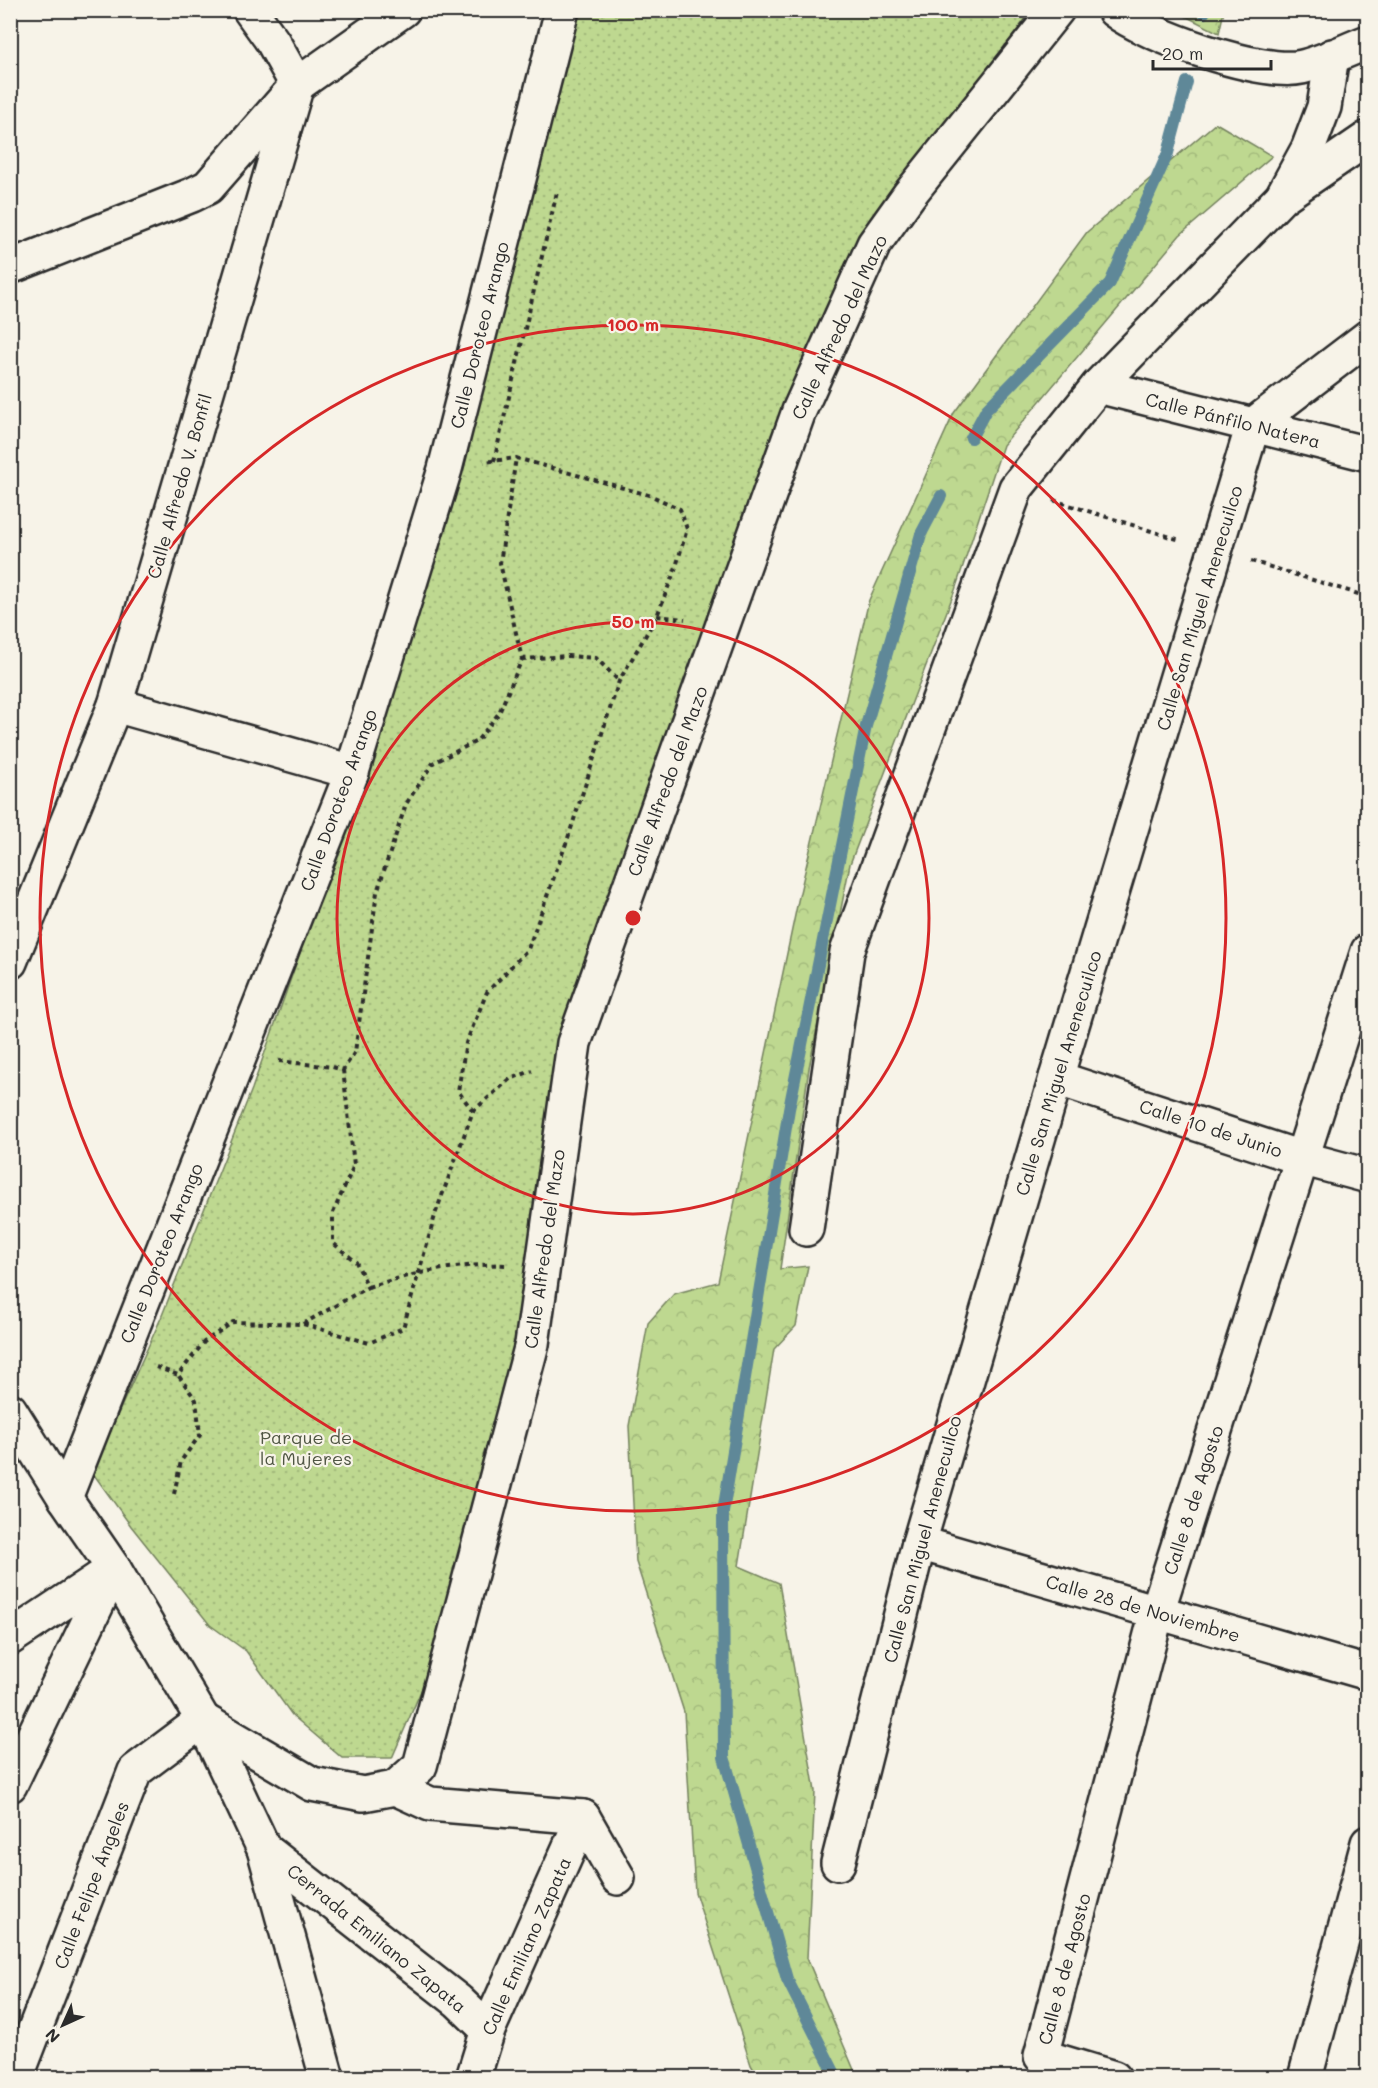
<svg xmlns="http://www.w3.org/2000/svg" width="1378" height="2088" font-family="Mali,sans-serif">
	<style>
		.forest { fill: url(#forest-crowns); stroke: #74825e; stroke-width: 1.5 }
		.park { fill: url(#park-dots); stroke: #74825e; stroke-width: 1.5 }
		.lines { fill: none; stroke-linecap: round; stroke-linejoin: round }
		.stream { stroke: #5e8898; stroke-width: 12 }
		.minor-casing { stroke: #2b2b2b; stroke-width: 38 }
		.tertiary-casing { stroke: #2b2b2b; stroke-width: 38 }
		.secondary-casing { stroke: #2b2b2b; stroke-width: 38 }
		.path { stroke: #2b2b2b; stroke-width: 4; stroke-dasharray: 4.5 4.5; stroke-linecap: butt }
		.minor { stroke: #f7f3e8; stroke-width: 33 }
		.tertiary { stroke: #f7f3e8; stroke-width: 33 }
		.secondary { stroke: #f7f3e8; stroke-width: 33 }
		.ring { fill: none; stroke: #d62828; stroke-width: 3 }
		.labels { text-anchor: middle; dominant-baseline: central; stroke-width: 4.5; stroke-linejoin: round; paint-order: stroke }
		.street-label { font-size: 18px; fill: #2b2b2b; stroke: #f7f3e8 }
		.park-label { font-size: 18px; fill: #505644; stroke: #f7f3e8 }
		.centre { fill: #d62828; stroke: #f7f3e8; stroke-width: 3 }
		.ring-label { font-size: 18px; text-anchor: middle; font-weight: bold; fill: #d62828; stroke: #f7f3e8; stroke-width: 4.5; stroke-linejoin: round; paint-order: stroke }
	</style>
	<defs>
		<pattern id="forest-crowns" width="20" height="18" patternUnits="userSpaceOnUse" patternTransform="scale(1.5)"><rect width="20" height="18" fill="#bed890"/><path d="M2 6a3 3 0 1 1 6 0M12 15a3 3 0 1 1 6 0" fill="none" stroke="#a3ba7c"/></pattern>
		<pattern id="park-dots" width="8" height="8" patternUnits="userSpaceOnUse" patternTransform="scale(1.5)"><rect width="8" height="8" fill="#bed890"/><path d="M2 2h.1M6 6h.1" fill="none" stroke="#a3ba7c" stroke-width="1.8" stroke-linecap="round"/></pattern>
	</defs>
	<rect width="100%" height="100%" fill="#f7f3e8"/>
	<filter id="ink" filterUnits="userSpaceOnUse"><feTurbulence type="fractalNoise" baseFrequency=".0167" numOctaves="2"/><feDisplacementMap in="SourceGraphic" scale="12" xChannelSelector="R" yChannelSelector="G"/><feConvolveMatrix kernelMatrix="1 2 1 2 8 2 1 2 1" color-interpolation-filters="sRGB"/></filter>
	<g filter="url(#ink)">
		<g class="forest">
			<polygon points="1175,11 1224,11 1219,33"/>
			<polygon points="1216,123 1272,156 1180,235 1003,445 955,590 850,864 809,1068 780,1269 808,1266 796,1326 774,1349 739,1566 779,1583 815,1791 807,1958 857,2077 758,2077 751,2065 695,1892 684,1712 636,1562 629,1426 648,1323 674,1294 718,1282 798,901 869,600 954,413 1087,232"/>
		</g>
		<polygon class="park" points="569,11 1031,11 883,215 563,1035 536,1266 443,1640 392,1758 342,1758 292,1715 246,1651 210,1625 131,1526 92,1472 161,1318 252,1089 386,708 455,498"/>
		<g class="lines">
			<g class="stream">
				<polyline points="1204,13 1205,10"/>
				<polyline points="971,438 986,410 1110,283 1168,153 1187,82"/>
				<polyline points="837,2078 787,1979 724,1757 723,1512 789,1109 866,726 921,534 941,496"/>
			</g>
			<defs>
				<g id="minor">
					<polyline points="1284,193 1308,149 1324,107 1332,56"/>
					<polyline points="10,267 192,195 208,187 297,85 403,10"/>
					<polyline points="115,705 352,772"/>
					<polyline points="10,962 115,705 297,85 273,42 250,10"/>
					<polyline points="1056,1078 1301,1158 1368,1176"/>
					<polyline points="806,1229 847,952 1016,488 1098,386 1282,197 1368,138"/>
					<polyline points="65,1498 352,772 445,469 562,10"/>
					<polyline points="919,1543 1368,1673"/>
					<polyline points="10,1638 112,1570"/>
					<polyline points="10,1785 114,1569"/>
					<polyline points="395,1788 420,1766 532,1344 574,1043 799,411 874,244 909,195 1057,10"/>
					<polyline points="264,1849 458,2001 488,2030"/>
					<polyline points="838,1863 919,1543 1056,1078 1253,425 1098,386"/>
					<polyline points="16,2078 135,1771 203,1720 312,1784 363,1794 395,1788 430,1804 583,1817 618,1878"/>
					<polyline points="473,2078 488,2030 583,1817"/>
					<polyline points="1114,2078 1041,2056 1157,1612 1368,951"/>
					<polyline points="1305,2078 1368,1843"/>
				</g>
				<g id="tertiary">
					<path d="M1114 10C1147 36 1262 76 1302 67 1321 63 1349 49 1368 42"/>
					<polyline points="1253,425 1368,337"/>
					<polyline points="1253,425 1368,454"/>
				</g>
				<polyline id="secondary" points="10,1410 65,1498 114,1569 203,1720 264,1849 327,2078"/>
			</defs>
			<use href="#minor" class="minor-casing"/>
			<use href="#tertiary" class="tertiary-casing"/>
			<use href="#secondary" class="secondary-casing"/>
			<g class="path">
				<polyline points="494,461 557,192"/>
				<polyline points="1053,500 1180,540"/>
				<polyline points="1251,561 1368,597"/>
				<polyline points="657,616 685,619"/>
				<polyline points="522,659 568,656 596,658 619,681"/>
				<polyline points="279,1061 332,1067 343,1070 355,1052 377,892 406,804 433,763 477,741 499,713 522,659 500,563 516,458"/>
				<polyline points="473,1111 458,1091 466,1043 487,992 528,949 568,838 619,681 657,616 676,567 687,529 680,509 652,496 516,458 484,462"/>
				<path d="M368 1287C414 1273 458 1263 506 1265"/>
				<polyline points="303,1324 368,1287 356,1262 333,1243 333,1213 354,1165 343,1070"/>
				<polyline points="156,1367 178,1375 204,1342 233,1322 303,1324 369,1343 403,1328 436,1212 473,1111 510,1079 532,1071"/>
				<polyline points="174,1494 181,1461 200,1435 196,1400 178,1375"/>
			</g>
			<use href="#minor" class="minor"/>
			<use href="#tertiary" class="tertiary"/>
			<use href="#secondary" class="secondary"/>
		</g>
	</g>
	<g class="ring">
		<circle cx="633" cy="918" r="296"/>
		<circle cx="633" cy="918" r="593"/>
	</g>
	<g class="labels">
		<g class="street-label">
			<text transform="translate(839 327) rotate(-65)">Calle Alfredo del Mazo</text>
			<text transform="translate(479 335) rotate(-76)">Calle Doroteo Arango</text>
			<text transform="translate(1233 420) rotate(14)">Calle Pánfilo Natera</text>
			<text transform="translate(179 486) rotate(-74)">Calle Alfredo V. Bonfil</text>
			<text transform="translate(1199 608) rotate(-73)">Calle San Miguel Anenecuilco</text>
			<text transform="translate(667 781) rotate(-70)">Calle Alfredo del Mazo</text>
			<text transform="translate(338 800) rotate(-70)">Calle Doroteo Arango</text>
			<text transform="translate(1058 1073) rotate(-73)">Calle San Miguel Anenecuilco</text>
			<text transform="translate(1211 1128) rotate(18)">Calle 10 de Junio</text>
			<text transform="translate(544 1249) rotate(-82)">Calle Alfredo del Mazo</text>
			<text transform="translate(161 1253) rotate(-68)">Calle Doroteo Arango</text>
			<text transform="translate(1193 1500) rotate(-72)">Calle 8 de Agosto</text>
			<text transform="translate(922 1539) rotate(-75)">Calle San Miguel Anenecuilco</text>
			<text transform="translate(1143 1608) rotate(16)">Calle 28 de Noviembre</text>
			<text transform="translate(91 1885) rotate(-69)">Calle Felipe Ángeles</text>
			<text transform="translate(377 1938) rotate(39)">Cerrada Emiliano Zapata</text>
			<text transform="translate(526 1946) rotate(-66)">Calle Emiliano Zapata</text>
			<text transform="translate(1064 1969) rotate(-75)">Calle 8 de Agosto</text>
		</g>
		<g class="park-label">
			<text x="306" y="1437">Parque de<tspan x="306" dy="21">la Mujeres</tspan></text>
		</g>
	</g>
	<circle cx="633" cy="918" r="9" class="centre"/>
	<g class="ring-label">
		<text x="633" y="331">100 m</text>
		<text x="633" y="628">50 m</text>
	</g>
	<rect width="1378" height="2088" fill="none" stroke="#f7f3e8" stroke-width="36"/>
	<rect x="18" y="18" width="1342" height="2052" fill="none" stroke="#2b2b2b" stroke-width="2" filter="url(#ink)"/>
	<g transform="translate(63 2025) rotate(225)" stroke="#f7f3e8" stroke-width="4.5" paint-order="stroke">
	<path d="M0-4.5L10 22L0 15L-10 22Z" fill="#2b2b2b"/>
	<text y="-9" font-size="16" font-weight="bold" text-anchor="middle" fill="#2b2b2b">N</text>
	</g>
	<path d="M1153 60v9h118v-9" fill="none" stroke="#2b2b2b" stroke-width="3"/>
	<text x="1162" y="60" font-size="18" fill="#2b2b2b" stroke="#f7f3e8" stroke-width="4.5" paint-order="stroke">20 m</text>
</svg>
